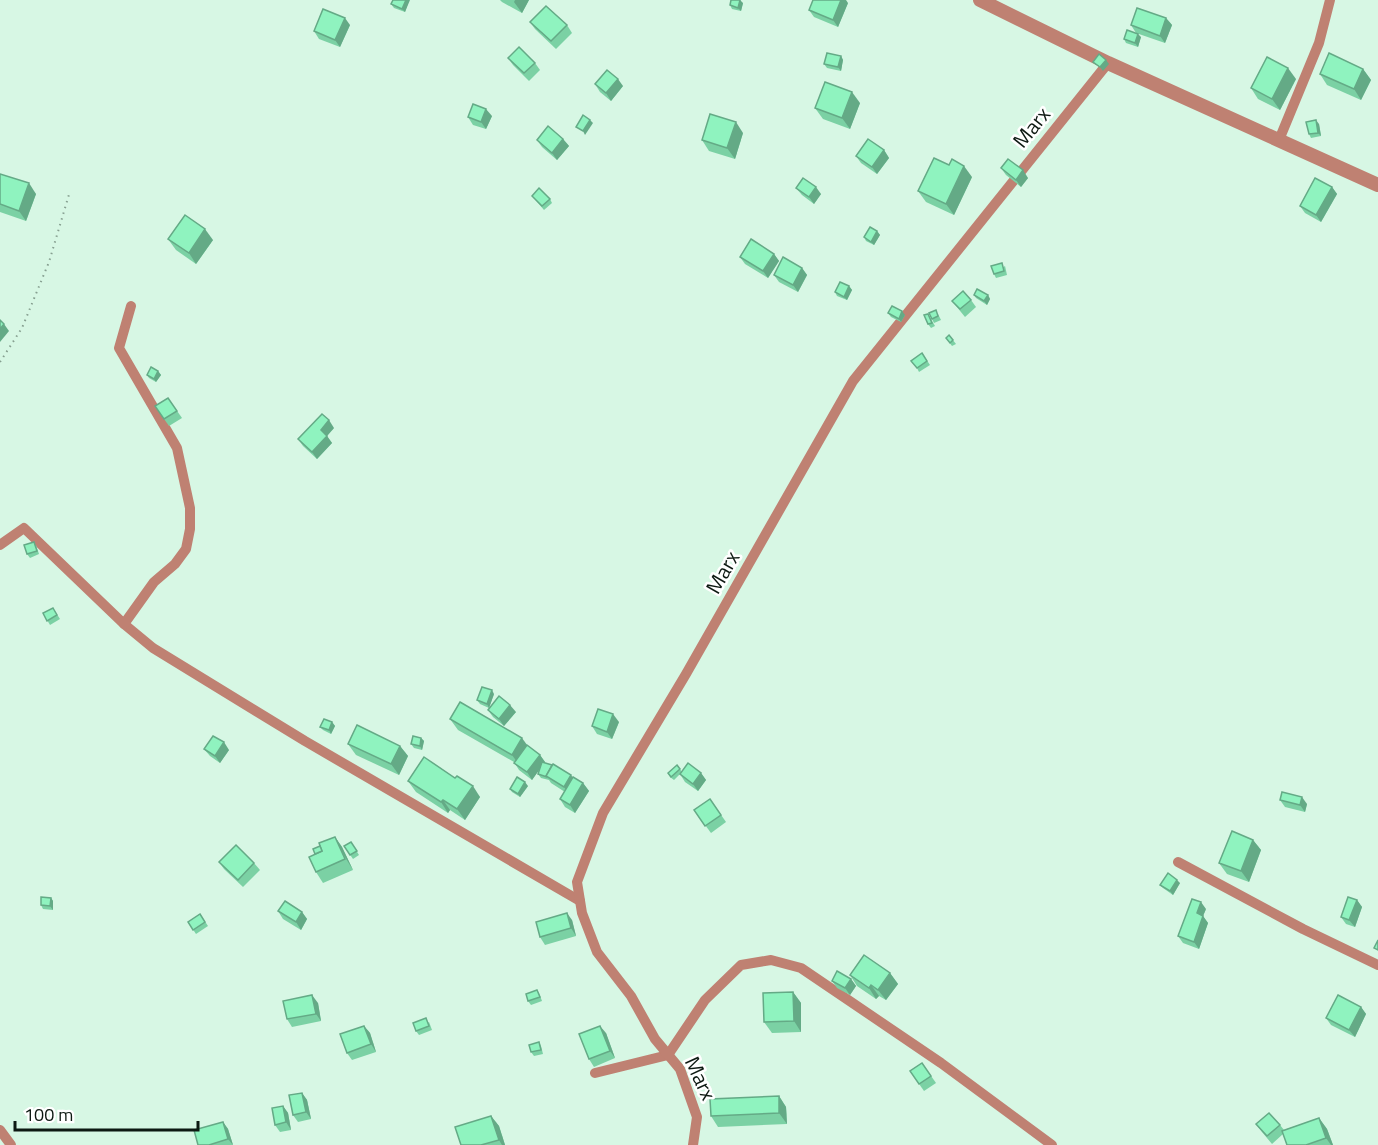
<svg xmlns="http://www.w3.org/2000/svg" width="1378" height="1145" font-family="'Titillium Web',sans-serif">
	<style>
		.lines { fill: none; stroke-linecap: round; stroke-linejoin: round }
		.path { stroke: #869f90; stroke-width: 2; stroke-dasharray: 1.5 4.5; stroke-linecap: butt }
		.minor { stroke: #bf8172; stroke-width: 10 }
		.tertiary { stroke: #bf8172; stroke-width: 14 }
		.wall { fill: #7bd1a4 }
		.shaded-wall { fill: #64aa86 }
		.building { fill: #8ff3bf; stroke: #64aa86; stroke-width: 1.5 }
		.labels { text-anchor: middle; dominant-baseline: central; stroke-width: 5; stroke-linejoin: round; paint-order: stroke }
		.street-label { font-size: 21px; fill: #0d1912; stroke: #fff }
	</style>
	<rect width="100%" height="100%" fill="#d7f7e4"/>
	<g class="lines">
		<polyline class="path" points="0,362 22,328 49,262 70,191"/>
		<g class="minor">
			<polyline points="1279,140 1319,43 1330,0"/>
			<polyline points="0,545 24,528 124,624 153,648 305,741 580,901"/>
			<polyline points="124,624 154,582 175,564 186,549 190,529 190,508 177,448 119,348 131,306"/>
			<polyline points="1178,862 1303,929 1378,965"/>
			<polyline points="595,1073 668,1055 705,1000 741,965 771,960 801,968 941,1063 1052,1145"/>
			<polyline points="0,1130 11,1145"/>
			<polyline points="693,1145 697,1117 680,1069 655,1039 631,996 597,952 582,913 577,882 603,813 686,674 853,381 1108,63"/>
		</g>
		<polyline class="tertiary" points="980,0 1108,63 1378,185"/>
	</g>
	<g class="wall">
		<polygon points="393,0 409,0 405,12 394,8 391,4"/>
		<polygon points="500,0 529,0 522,13 502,2"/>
		<polygon points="743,3 741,11 732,9 730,5"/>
		<polygon points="848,3 838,27 814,17 809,10"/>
		<polygon points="1166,18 1172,25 1165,43 1136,33 1131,25"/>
		<polygon points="530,22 567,25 572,33 556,49 535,29"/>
		<polygon points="350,25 340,47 319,39 314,31"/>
		<polygon points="1141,37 1138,47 1126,43 1124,39"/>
		<polygon points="841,56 843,60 841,71 827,68 824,64"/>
		<polygon points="508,58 535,63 540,70 529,81 513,65"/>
		<polygon points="1363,69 1371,80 1361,100 1327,85 1320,74"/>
		<polygon points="1296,79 1280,110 1258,99 1251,88"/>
		<polygon points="595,84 623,86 611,101 600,92"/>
		<polygon points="860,103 850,129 823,119 815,108"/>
		<polygon points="492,116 486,129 473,125 468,117"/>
		<polygon points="1319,124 1321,136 1311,138 1309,134"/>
		<polygon points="743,133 735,159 709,151 702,140"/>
		<polygon points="563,139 569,146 557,160 542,147 537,140"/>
		<polygon points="884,150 889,158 877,174 861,163 856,156"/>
		<polygon points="1001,168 1028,178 1021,187 1006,175"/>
		<polygon points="0,174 36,194 26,221 0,212"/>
		<polygon points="972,177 954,215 926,202 918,191"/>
		<polygon points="1332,187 1337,194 1321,222 1305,213 1300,206"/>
		<polygon points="796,188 821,194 814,204 802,195"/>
		<polygon points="532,196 550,199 552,203 544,210"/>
		<polygon points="877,231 880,235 874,245 866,241 864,237"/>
		<polygon points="168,239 213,240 196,264 176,250"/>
		<polygon points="774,254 779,261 768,278 745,264 740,257"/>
		<polygon points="1005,266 1007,275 996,278 994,274"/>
		<polygon points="802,268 807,275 798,292 779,282 774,275"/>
		<polygon points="849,286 852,290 847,300 837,296 835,292"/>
		<polygon points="974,295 988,295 990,299 987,305 976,298"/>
		<polygon points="971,300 976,307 965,317 952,301"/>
		<polygon points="888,313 905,315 901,322 891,317"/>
		<polygon points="928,314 935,326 931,328 928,324"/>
		<polygon points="938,314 941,320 934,323 932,319"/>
		<polygon points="949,335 956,344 952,346 946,338"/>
		<polygon points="922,353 930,365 919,372 917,368"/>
		<polygon points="158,371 161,375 156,382 149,378 147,375"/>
		<polygon points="168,398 182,418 169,426 155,406"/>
		<polygon points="334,428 327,436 332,443 317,459 303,446 298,439"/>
		<polygon points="36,545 39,554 30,558 27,554"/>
		<polygon points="53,608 60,619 50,625 43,613"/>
		<polygon points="494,694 489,708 480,704 477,700"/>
		<polygon points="488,710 516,712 504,726 493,717"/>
		<polygon points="450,719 527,745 540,755 545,762 544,763 583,783 589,791 575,813 565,807 560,799 565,792 551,783 549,780 541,778 538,774 540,768 532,780 519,770 514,762 458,730"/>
		<polygon points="332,722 335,726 331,734 323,730 320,727"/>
		<polygon points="619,722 612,739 597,734 592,726"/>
		<polygon points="421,738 424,741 422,750 414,748 411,744"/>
		<polygon points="348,744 400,746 408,756 399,775 356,755"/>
		<polygon points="204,749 229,750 220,763 210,756"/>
		<polygon points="677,765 682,772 701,773 706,780 698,791 685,782 680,774 674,780 670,777 668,773"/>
		<polygon points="455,778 480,797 465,820 450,810 448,813 416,792 408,781"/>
		<polygon points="528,786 520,797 512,792 510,789"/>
		<polygon points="710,799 726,822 711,833 694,810"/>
		<polygon points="1280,800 1307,804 1305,812 1285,807"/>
		<polygon points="335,837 342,847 353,870 323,883 316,872 315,854 320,846"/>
		<polygon points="1253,840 1261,850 1249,882 1227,874 1219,863"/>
		<polygon points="351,842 359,855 353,859 344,846"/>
		<polygon points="219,862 254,863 260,870 243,887 224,869"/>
		<polygon points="1180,883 1173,895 1163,888 1160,885"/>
		<polygon points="51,898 53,901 53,910 43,909 41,905"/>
		<polygon points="1357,900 1362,907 1355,927 1346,924 1341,917"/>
		<polygon points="1206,909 1203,916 1208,923 1199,949 1183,943 1178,936"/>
		<polygon points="278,911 302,912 307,919 301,930 283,919"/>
		<polygon points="200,914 208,926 196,934 188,922"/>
		<polygon points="572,920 576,936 545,945 540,937"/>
		<polygon points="890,973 898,984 886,1000 879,996 876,999 857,986 850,975"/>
		<polygon points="851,979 856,986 850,995 837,988 832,981"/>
		<polygon points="537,990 539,993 542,1001 531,1005 528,1001"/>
		<polygon points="793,992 801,1003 801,1032 772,1033 764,1022"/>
		<polygon points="318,1003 321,1021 292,1027 287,1019"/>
		<polygon points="1361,1007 1366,1014 1355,1037 1331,1025 1326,1018"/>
		<polygon points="429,1022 432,1030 419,1035 416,1031"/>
		<polygon points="364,1026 370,1033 376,1052 352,1060 347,1053"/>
		<polygon points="606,1033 615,1058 594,1067 589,1059"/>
		<polygon points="539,1042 541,1046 543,1054 534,1056 531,1052"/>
		<polygon points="922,1063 936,1083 924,1091 910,1071"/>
		<polygon points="302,1093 307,1100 311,1119 298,1122 293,1115"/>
		<polygon points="779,1096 786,1107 787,1124 718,1127 711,1116"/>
		<polygon points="283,1106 288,1113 291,1130 280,1132 275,1125"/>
		<polygon points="491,1116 499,1126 505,1145 461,1145"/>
		<polygon points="1319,1118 1327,1129 1333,1145 1287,1145 1283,1134 1272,1144 1262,1132 1256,1124 1280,1125 1284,1130"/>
		<polygon points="223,1122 228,1129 233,1145 198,1145"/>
	</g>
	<g class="shaded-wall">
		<polygon points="406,0 410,0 405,12 402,9"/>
		<polygon points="515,0 529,0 522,13 514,2"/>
		<polygon points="740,0 743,3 741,11 738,8"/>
		<polygon points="841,0 846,0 848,3 838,27 833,20"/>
		<polygon points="345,18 350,25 340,47 335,40"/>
		<polygon points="1166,18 1172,25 1165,43 1160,36"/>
		<polygon points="1138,34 1141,37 1138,47 1135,43"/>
		<polygon points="841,56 843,60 841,71 838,67"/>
		<polygon points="1106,60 1109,64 1103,71 1100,67"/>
		<polygon points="1288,68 1296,79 1280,110 1272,99"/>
		<polygon points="1363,69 1371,80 1361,100 1354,89"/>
		<polygon points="618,79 623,86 611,101 606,93"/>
		<polygon points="852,92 860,103 850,129 842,118"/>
		<polygon points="486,109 492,116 486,129 481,122"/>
		<polygon points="590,120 593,123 585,135 583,131"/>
		<polygon points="1316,120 1319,124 1321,136 1318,133"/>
		<polygon points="736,122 743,133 735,159 727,148"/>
		<polygon points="563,139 569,146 557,160 552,153"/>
		<polygon points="884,150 889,158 877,174 872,167"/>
		<polygon points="964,166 972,177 954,215 946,204"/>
		<polygon points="1023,170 1028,178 1021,187 1016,180"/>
		<polygon points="29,183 36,194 26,221 19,211"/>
		<polygon points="816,187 821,194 814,204 809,197"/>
		<polygon points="1332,187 1337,194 1321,222 1316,215"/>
		<polygon points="205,229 213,240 196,264 189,253"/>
		<polygon points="877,231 880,235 874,245 871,242"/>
		<polygon points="774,254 779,261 768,278 763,271"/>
		<polygon points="802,268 807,275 798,292 793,285"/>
		<polygon points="849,286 852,290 847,300 844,297"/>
		<polygon points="988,295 990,299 987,305 984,301"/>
		<polygon points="902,311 905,315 901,322 899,319"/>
		<polygon points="4,324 9,331 0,342 0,329"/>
		<polygon points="158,371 161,375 156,382 154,379"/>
		<polygon points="329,420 334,428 326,437 321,430"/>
		<polygon points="327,436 332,443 317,459 312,452"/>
		<polygon points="492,690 494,694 489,708 487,704"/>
		<polygon points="510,705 516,712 504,726 499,719"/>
		<polygon points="613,714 619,722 612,739 607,732"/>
		<polygon points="332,722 335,726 331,734 329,730"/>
		<polygon points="421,738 424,741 422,750 420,746"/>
		<polygon points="522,738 530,749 520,766 512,755"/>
		<polygon points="224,742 229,750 220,763 215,756"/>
		<polygon points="400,746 408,756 399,775 391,764"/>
		<polygon points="540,755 545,762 532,780 527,772"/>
		<polygon points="701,773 706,780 698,791 693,784"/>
		<polygon points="571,775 576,782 569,794 564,787"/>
		<polygon points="525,782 528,786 520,797 518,794"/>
		<polygon points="583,783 589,791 575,813 570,805"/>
		<polygon points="473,786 480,797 465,820 457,809"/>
		<polygon points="1302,797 1307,804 1305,812 1300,805"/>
		<polygon points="443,800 450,810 448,813 441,802"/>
		<polygon points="335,837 342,847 353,870 340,849"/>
		<polygon points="1253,840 1261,850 1249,882 1241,871"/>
		<polygon points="1177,880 1180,883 1173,895 1170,891"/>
		<polygon points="51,898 53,901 53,910 50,906"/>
		<polygon points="1357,900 1362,907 1355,927 1349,920"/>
		<polygon points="1201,902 1206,909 1203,916 1208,923 1199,949 1194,942 1197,913"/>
		<polygon points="302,912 307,919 301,930 296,922"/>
		<polygon points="567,913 572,920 576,936 571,928"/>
		<polygon points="890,973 898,984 886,1000 878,990"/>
		<polygon points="851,979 856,986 850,995 845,988"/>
		<polygon points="871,985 879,996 876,999 869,988"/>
		<polygon points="793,992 801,1003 801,1032 794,1021"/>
		<polygon points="312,995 318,1003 321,1021 316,1014"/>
		<polygon points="1361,1007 1366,1014 1355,1037 1349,1030"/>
		<polygon points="364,1026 370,1033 376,1052 371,1044"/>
		<polygon points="600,1026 606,1033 615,1058 610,1051"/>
		<polygon points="302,1093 307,1100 311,1119 306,1112"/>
		<polygon points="779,1096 786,1107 787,1124 779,1113"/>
		<polygon points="283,1106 288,1113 291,1130 286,1122"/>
		<polygon points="491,1116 499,1126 505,1145 502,1145 499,1140"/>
		<polygon points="1319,1118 1327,1129 1333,1145 1331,1145 1326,1138"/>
		<polygon points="223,1122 228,1129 233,1145 228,1139"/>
	</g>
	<g class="building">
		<polygon points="393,0 406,0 402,9 391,4"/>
		<polygon points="731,0 740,0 738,8 730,5"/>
		<polygon points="813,0 841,0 833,20 809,10"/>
		<polygon points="546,6 567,25 551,41 530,22"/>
		<polygon points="1137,8 1166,18 1160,36 1131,25"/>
		<polygon points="323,9 345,18 335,40 314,31"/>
		<polygon points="1127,30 1138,34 1135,43 1124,39"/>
		<polygon points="519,47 535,63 524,73 508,58"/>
		<polygon points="827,53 841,56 838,67 824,64"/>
		<polygon points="1329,53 1363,69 1354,89 1320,74"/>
		<polygon points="1099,54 1106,60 1100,67 1093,62"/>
		<polygon points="1267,57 1288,68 1272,99 1251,88"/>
		<polygon points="607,70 618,79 606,93 595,84"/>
		<polygon points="825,82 852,92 842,118 815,108"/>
		<polygon points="473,104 486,109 481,122 468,117"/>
		<polygon points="710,114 736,122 727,148 702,140"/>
		<polygon points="583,115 590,120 583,131 576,127"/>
		<polygon points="1316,120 1318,133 1309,134 1306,122"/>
		<polygon points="548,126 563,139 552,153 537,140"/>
		<polygon points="868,139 884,150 872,167 856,156"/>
		<polygon points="934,158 949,165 952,159 964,166 946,204 918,191"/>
		<polygon points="1008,159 1023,170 1016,180 1001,168"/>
		<polygon points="0,174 29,183 19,211 0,204"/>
		<polygon points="803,178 816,187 809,197 796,188"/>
		<polygon points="1315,178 1332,187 1316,215 1300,206"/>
		<polygon points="539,188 550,199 542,206 532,196"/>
		<polygon points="185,215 205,229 189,253 168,239"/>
		<polygon points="870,227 877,231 871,242 864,237"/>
		<polygon points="751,239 774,254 763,271 740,257"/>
		<polygon points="783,257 802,268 793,285 774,275"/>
		<polygon points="1002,263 1004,271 994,274 991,266"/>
		<polygon points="840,282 849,286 844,297 835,292"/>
		<polygon points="977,289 988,295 984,301 974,295"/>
		<polygon points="963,291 971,300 960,309 952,301"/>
		<polygon points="892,306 902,311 899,319 888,313"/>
		<polygon points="936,310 938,316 932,319 929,313"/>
		<polygon points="928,314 932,323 928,324 924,315"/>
		<polygon points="0,320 4,324 0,329"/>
		<polygon points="949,335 953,340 950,343 946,338"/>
		<polygon points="922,353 927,361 917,368 911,361"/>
		<polygon points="151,367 158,371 154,379 147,375"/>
		<polygon points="168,398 177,411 164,419 155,406"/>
		<polygon points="322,414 329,420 321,430 327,436 312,452 298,439"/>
		<polygon points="34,542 37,551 27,554 24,545"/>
		<polygon points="53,608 57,615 47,621 43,613"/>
		<polygon points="482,687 492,690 487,704 477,700"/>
		<polygon points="499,696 510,705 499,719 488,710"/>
		<polygon points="460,702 522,738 512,755 450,719"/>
		<polygon points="598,709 613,714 607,732 592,726"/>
		<polygon points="324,719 332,722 329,730 320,727"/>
		<polygon points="357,725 400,746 391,764 348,744"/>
		<polygon points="213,736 224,742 215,756 204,749"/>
		<polygon points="413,736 421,738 420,746 411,744"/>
		<polygon points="527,745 540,755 527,772 514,763"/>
		<polygon points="424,757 455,778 457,776 473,786 457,809 443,800 441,802 408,781"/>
		<polygon points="542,762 552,765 546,776 547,777 538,774"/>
		<polygon points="688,763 701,773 693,784 680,774"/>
		<polygon points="553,764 571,775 564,787 546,776"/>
		<polygon points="677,765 680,769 671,777 668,773"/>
		<polygon points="517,777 525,782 518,794 510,789"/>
		<polygon points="573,777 583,783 570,805 560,799"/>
		<polygon points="1282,792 1302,797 1300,805 1280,800"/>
		<polygon points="710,799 721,815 705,826 694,810"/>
		<polygon points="1232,831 1253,840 1241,871 1219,863"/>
		<polygon points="335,837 345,859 316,872 309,857 322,851 319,843"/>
		<polygon points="351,842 357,851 350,855 344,846"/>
		<polygon points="236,845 254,863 238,880 219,862"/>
		<polygon points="320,846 322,851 315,854 313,849"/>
		<polygon points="1168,873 1177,880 1170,891 1160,885"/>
		<polygon points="41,897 51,898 50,906 41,905"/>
		<polygon points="1348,897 1357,900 1349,920 1341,917"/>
		<polygon points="1192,899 1201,902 1197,913 1203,916 1194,942 1178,936"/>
		<polygon points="285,901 302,912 296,922 278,911"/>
		<polygon points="567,913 571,928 540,937 536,922"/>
		<polygon points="200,914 205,922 193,930 188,922"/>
		<polygon points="1378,940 1378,950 1374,948"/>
		<polygon points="864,955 890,973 878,990 871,985 869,988 850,975"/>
		<polygon points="837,971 851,979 845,988 832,981"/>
		<polygon points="537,990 540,997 528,1001 526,994"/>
		<polygon points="793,992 794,1021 764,1022 763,993"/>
		<polygon points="312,995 316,1014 287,1019 283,1001"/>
		<polygon points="1338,995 1361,1007 1349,1030 1326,1018"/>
		<polygon points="426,1018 429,1026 416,1031 413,1023"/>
		<polygon points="364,1026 371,1044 347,1053 340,1034"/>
		<polygon points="600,1026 610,1051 589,1059 579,1034"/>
		<polygon points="539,1042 541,1050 531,1052 529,1045"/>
		<polygon points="922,1063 931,1076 919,1084 910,1071"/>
		<polygon points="302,1093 306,1112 293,1115 289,1095"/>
		<polygon points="779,1096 779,1113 711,1116 710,1099"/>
		<polygon points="283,1106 286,1122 275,1125 272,1108"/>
		<polygon points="1269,1113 1280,1125 1267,1136 1256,1124"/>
		<polygon points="491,1116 499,1140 481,1145 461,1145 455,1127"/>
		<polygon points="1319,1118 1326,1138 1306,1145 1287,1145 1282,1131"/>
		<polygon points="223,1122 228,1139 209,1145 198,1145 194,1130"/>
	</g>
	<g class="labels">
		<g class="street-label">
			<text transform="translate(1031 127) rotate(-51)">Marx</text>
			<text transform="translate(722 572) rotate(-60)">Marx</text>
			<text transform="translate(701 1078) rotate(65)">Marx</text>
		</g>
	</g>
	<path d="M15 1121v9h183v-9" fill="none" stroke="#0d1912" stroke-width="3"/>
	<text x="24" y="1121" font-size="18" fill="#0d1912" stroke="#ffffff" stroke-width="4.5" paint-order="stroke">100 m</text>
</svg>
